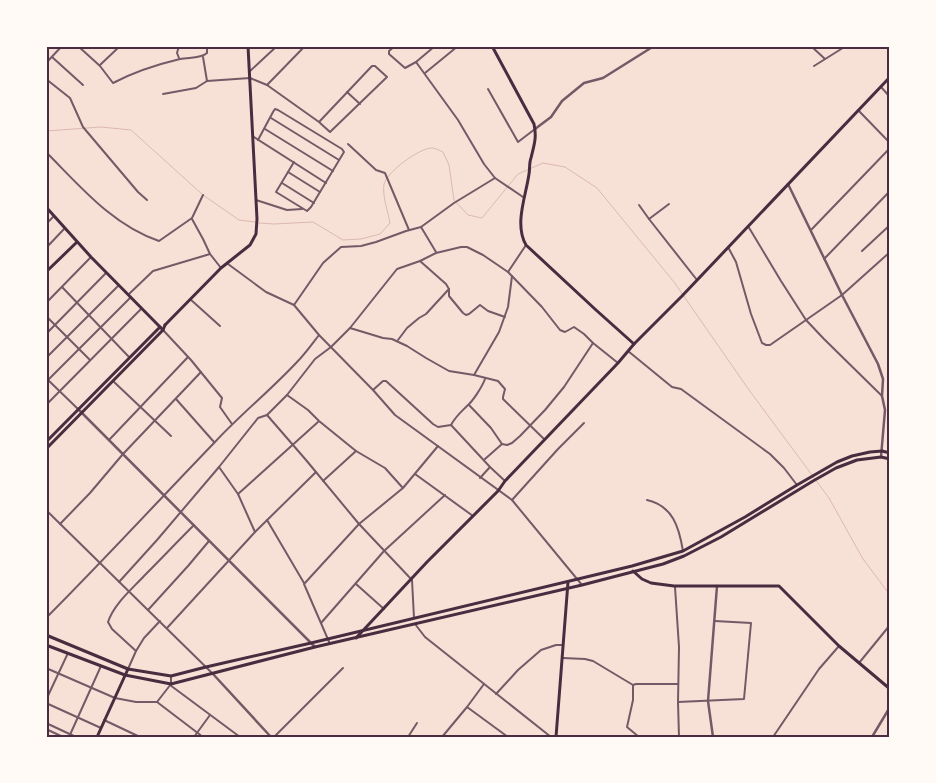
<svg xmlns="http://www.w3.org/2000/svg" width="936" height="783" font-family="'Alegreya Sans',sans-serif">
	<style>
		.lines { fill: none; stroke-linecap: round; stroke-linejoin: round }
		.stream { stroke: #dcb8b0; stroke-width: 1 }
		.minor { stroke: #755966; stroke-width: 2 }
		.tertiary { stroke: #755966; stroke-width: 2.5 }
		.secondary { stroke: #4a2c40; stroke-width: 3 }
		.primary { stroke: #4a2c40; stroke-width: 3 }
		.neatline { fill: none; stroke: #4a2c40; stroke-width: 2 }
	</style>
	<rect width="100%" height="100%" fill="#f7e1d7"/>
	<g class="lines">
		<g class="stream">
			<polyline points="46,131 101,127 131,130 203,195 239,220 255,222"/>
			<path d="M259 223 274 224 313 222 343 240 361 239 380 234 390 223C388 212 382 195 384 184 387 172 419 148 432 148 436 148 440 151 443 152L449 165 454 200 468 215 482 218 518 174 543 163 565 167 597 188 674 282 749 390 829 498 863 559 890 595"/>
		</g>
		<g class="minor">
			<path d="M78 46 100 66 113 83C132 73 159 64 180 59 189 57 200 59 207 53V46"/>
			<polyline points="179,46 177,53 179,58"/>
			<polyline points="395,46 389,51 389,54 405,68 416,62 435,46"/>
			<polyline points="811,46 825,59"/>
			<polyline points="52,57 83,85"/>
			<polyline points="416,62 458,120 484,164 495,178 523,197"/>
			<polyline points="46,63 62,46"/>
			<polyline points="100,65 120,46"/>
			<polyline points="814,66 846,46"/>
			<polyline points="249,72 277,46"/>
			<polyline points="425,73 458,46"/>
			<polyline points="46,79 70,98 83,127 138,192 147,200"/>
			<polyline points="207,81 250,78 267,85 319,122 330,132 387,77 375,66 372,66 319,122"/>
			<polyline points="267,85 305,46"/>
			<polyline points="881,87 890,97"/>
			<polyline points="488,89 518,142 535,129"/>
			<polyline points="347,92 360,104"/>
			<polyline points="163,94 196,88 207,81 203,57"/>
			<polyline points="858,110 890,143"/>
			<polyline points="271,118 339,160"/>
			<polyline points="265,129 333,171"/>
			<polyline points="254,137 326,183"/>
			<polyline points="258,140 273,112 275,109 278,110 342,149 344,152 311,207 307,211 276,192 294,162"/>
			<polyline points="348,144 376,170 385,173 409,230"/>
			<path d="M46 152C80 186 112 225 159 241L192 218 203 195"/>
			<polyline points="288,172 320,192"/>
			<polyline points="282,183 314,203"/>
			<polyline points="256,200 287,210 302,209"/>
			<polyline points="639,205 649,219 697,280"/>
			<polyline points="192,219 203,239 210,254 221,268"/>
			<polyline points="649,219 669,204"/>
			<polyline points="46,224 53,217"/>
			<polyline points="748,226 781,281 806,320 824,339 882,396"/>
			<polyline points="421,227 454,203 495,178"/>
			<polyline points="811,230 890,148"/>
			<polyline points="728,247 736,262 751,314 762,343 766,345 770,345 842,295 890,252"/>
			<polyline points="46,248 65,228"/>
			<polyline points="862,251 890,225"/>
			<polyline points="824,259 890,191"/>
			<polyline points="420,261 446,284 449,289 449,296 463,313 466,315 469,314 480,305 488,311 505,317"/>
			<polyline points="228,264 266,292 294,305 319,335 373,390 395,415 512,500 582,585"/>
			<polyline points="508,272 526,245"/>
			<polyline points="62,287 129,357"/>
			<polyline points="129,294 153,271 210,254"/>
			<polyline points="190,299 220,326"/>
			<polyline points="46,303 91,257"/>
			<polyline points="294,305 323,263 341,247 361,246 376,242 406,231 421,227 436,252"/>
			<polyline points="46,316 90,360"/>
			<polyline points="350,328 383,338 392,339 407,346 426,358 449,371 474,375 498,381 505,389 503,397 503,399 544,439"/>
			<polyline points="163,330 191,360 222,398 220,407 232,424"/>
			<polyline points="46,334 106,273"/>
			<polyline points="398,340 407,328 419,318 426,314 449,289"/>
			<polyline points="628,351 672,387 681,389 770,454 784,468 797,485"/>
			<polyline points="46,358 118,286"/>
			<polyline points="474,375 499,332 508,307 512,276"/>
			<polyline points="46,378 78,409"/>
			<polyline points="113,381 171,436"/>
			<polyline points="46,382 130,298"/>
			<polyline points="373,390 383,381 386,381 433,424 438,427 451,425 490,467 505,481"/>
			<polyline points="287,395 308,410 319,421 356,451 385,468 402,487"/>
			<polyline points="176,399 214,442"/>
			<polyline points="46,405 141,309"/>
			<polyline points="469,405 491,428 502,444"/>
			<polyline points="267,415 306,460 359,524 412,580 414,618"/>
			<path d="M451 425C456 416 460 413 467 406 473 401 482 387 485 379"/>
			<polyline points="109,440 188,357"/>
			<polyline points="485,459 502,444 507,445 512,443 520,436 545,410 564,387 593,343"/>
			<polyline points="219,467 238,494 255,532"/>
			<polyline points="415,474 473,516"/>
			<polyline points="480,478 490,467"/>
			<polyline points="323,481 356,451"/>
			<polyline points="238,494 318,422"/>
			<polyline points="512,500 558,449 584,423"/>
			<path d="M647 500C673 506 679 527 683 551"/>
			<polyline points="46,510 212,673"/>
			<polyline points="267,520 304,583"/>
			<polyline points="60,524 90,493 123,454 201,372"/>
			<polyline points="119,582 157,540 219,467 258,418 267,415 287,395 315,359 331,347 350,328 397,269 420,261 436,253 461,247 467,247 483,255 508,272 542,307 560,330 565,332 574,327 584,334 593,343 618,363"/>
			<polyline points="356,584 384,609"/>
			<polyline points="675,587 679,647 678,702 679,737"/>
			<polyline points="148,610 188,566 209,541"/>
			<path d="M46 618C104 560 159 500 215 442 241 414 271 390 297 362 305 354 312 344 319 335"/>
			<polyline points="321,623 384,551 445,495"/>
			<polyline points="415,624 425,637 551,737"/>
			<polyline points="167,628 255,532 316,472"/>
			<polyline points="330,644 304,584 359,524 403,488 438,446"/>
			<path d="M136 651 112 629 108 622C114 604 131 590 144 576 161 559 177 542 194 525"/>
			<polyline points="563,658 585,659 593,661 633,685 636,684 678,684"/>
			<polyline points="859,663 890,625"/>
			<polyline points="46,668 115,698 136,702 157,702 203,737"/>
			<polyline points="128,669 136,651 144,638 160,621"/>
			<polyline points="170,685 240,737"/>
			<polyline points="633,685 633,700 627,727 639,737"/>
			<polyline points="496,694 518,670 541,650 556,645 562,645"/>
			<polyline points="46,700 68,653"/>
			<polyline points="157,702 171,684 171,677"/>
			<polyline points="678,702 744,699 751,623 715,621"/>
			<polyline points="46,703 101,728"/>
			<polyline points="467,707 508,737"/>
			<polyline points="104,720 140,737"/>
			<polyline points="46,723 76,737"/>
			<polyline points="46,729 63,737"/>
			<polyline points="69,737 101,666"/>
			<polyline points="194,737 210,715"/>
			<polyline points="274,737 343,668"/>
			<polyline points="408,737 417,723"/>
			<polyline points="442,737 467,707 484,684"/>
			<polyline points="773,737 819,669 839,646"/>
		</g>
		<g class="tertiary">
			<polyline points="535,129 551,117 562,101 584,83 603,78 654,46"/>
			<polyline points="788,184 842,295 878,364 883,379 882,396 885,410 881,457"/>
			<polyline points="78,409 315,647"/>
			<polyline points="213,674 271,737"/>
			<polyline points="713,737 708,701 717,586"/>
			<polyline points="872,737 890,707"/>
		</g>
		<g class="secondary">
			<path d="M492 46 534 124C537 138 534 145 531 158 529 163 530 169 529 174 526 196 514 224 526 245L596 310 634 344"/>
			<polyline points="46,272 77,242"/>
			<polyline points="165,325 221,268 250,245 256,234 257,219 248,46"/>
			<polyline points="633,571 642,579 651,583 674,586 779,586 839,646 890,689"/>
			<polyline points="46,635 128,669 171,676 206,667 311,643 578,579 632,566 683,551 745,517 797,485 837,462 852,456 870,452 882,451 890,453"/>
			<polyline points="356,638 427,562 498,491 505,481 618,363 634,344 682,296 890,77"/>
			<polyline points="46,645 125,675 171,684 315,647 582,585 663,564 684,556 721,537 813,481 836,468 857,460 881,457 890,459"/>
			<polyline points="97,737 128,669"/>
		</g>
		<g class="primary">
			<polyline points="46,207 91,257 163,330"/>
			<polyline points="46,442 160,327"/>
			<polyline points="46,449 163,330 165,325"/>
			<polyline points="556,737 568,582"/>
		</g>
	</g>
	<rect width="936" height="783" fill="none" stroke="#fffaf5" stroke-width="95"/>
	<rect x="48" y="48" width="840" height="688" class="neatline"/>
</svg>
